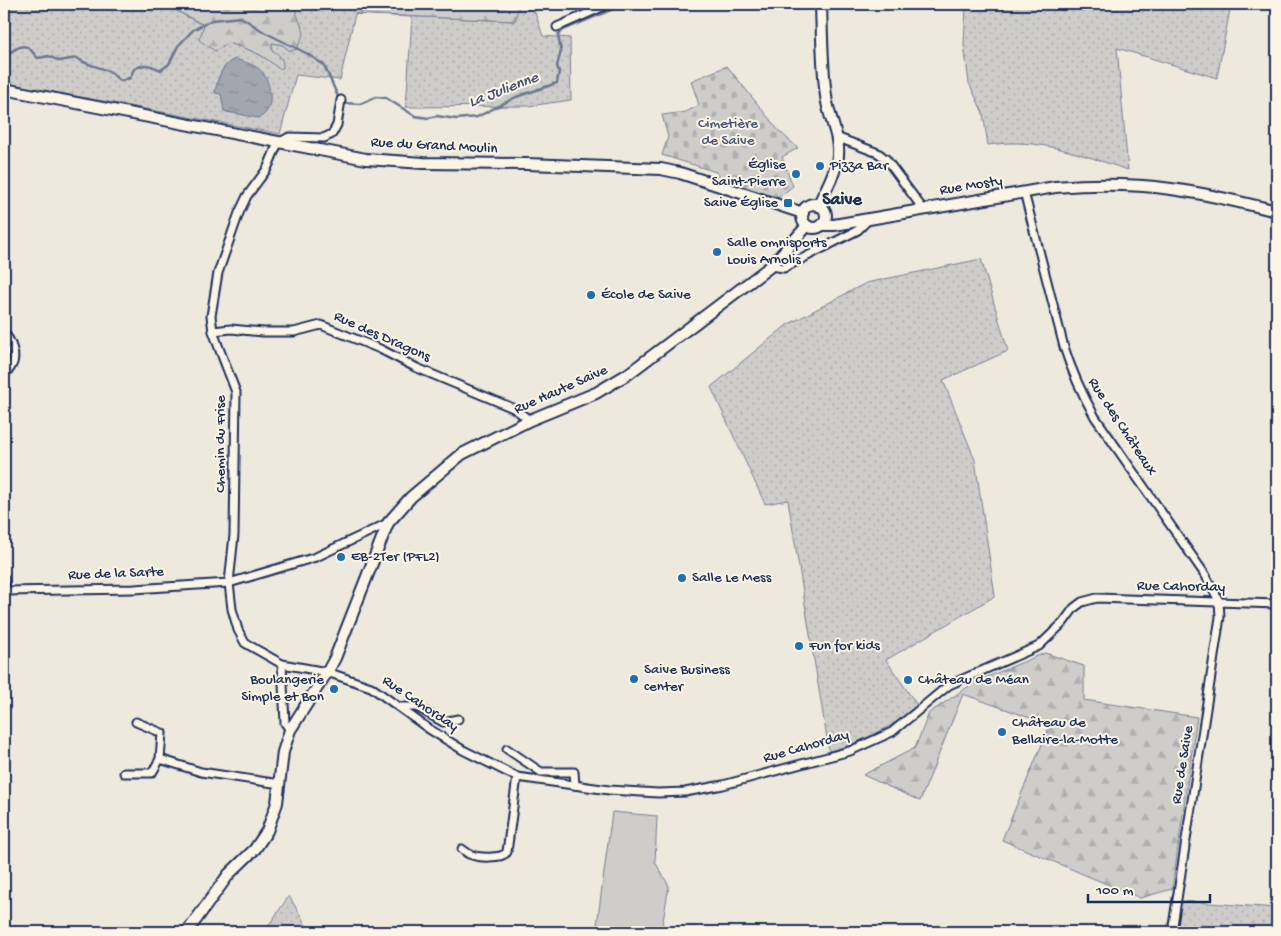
<svg xmlns="http://www.w3.org/2000/svg" width="1281" height="936" font-family="'Gochi Hand',sans-serif">
	<style>
		.grass { fill: url(#grass-dots); stroke: #757e94; fill-rule: evenodd }
		.forest { fill: url(#forest-firs); stroke: #757e94 }
		.cemetery { fill: url(#cemetery-stones); stroke: #757e94 }
		.green { fill: #cfcdca; stroke: #757e94 }
		.water { fill: url(#water-ripples); stroke: #6c778f }
		.lines { fill: none; stroke-linecap: round; stroke-linejoin: round }
		.stream { stroke: #6c778f; stroke-width: 2.5 }
		.street-casing { stroke: #1b2f5e; stroke-width: 11 }
		.secondary-casing { stroke: #1b2f5e; stroke-width: 14 }
		.street { stroke: #fcf5e5; stroke-width: 7 }
		.secondary { stroke: #fcf5e5; stroke-width: 10 }
		.poi-dot { fill: #1f6fb2; stroke: #fcf5e5; stroke-width: 2 }
		.labels { text-anchor: middle; dominant-baseline: central; stroke-width: 4; stroke-linejoin: round; paint-order: stroke }
		.park-label { font-size: 15px; fill: #485679; stroke: #fcf5e5 }
		.street-label { font-size: 15px; fill: #1b2f5e; stroke: #fcf5e5 }
		.poi-label { font-size: 15px; fill: #1b2f5e; stroke: #fcf5e5; text-anchor: start }
		.water-label { font-size: 16px; font-style: italic; fill: #445376; stroke: #fcf5e5 }
		.quarter-label { font-size: 18px; font-weight: bold; fill: #1b2f5e; stroke: #fcf5e5 }
	</style>
	<defs>
		<pattern id="grass-dots" width="8" height="8" patternUnits="userSpaceOnUse" patternTransform="scale(1.25)"><rect width="8" height="8" fill="#cfcdca"/><path d="M2 2h.1M6 6h.1" fill="none" stroke="#b1b0b0" stroke-width="1.8" stroke-linecap="round"/></pattern>
		<pattern id="forest-firs" width="22" height="20" patternUnits="userSpaceOnUse" patternTransform="scale(1.25)"><rect width="22" height="20" fill="#cfcdca"/><path d="M5 1l3.5 6h-7zM16 11l3.5 6h-7z" fill="#b1b0b0"/></pattern>
		<pattern id="cemetery-stones" width="16" height="16" patternUnits="userSpaceOnUse" patternTransform="scale(1.25)"><rect width="16" height="16" fill="#cfcdca"/><path d="M2 7V4a2 2 0 0 1 4 0v3zM10 15v-3a2 2 0 0 1 4 0v3z" fill="#b1b0b0"/></pattern>
		<pattern id="water-ripples" width="26" height="14" patternUnits="userSpaceOnUse" patternTransform="scale(1.25)"><rect width="26" height="14" fill="#a2a7af"/><path d="M2 4q2-2 4 0t4 0M15 11q2-2 4 0t4 0" fill="none" stroke="#838892"/></pattern>
	</defs>
	<rect width="100%" height="100%" fill="#eee9dd"/>
	<filter id="ink" filterUnits="userSpaceOnUse"><feTurbulence type="fractalNoise" baseFrequency=".02" numOctaves="2"/><feDisplacementMap in="SourceGraphic" scale="10" xChannelSelector="R" yChannelSelector="G"/><feConvolveMatrix kernelMatrix="1 2 1 2 8 2 1 2 1" color-interpolation-filters="sRGB"/></filter>
	<g filter="url(#ink)">
		<g class="grass">
			<path d="M8 4H164L204 26 215 51 228 43C248 49 263 54 279 69L272 50V43L283 45 290 51 295 6 293 4H391L357 14 514 21 519 4H532L543 36 570 38 571 100 529 106 406 107 412 17 355 14 340 80 296 75 280 134 6 83ZM235 59 239 114 226 112 221 94 215 92C218 78 221 65 235 59Z"/>
			<path d="M966 4H1231L1217 78 1117 48 1128 170C1091 158 1051 142 1011 143 1004 143 996 144 988 145L983 113 969 83 964 45Z"/>
			<path d="M981 259 1008 351 943 380 975 460 995 596 886 660 919 708C891 726 862 743 829 751L788 500 765 504 711 387 787 325 866 283Z"/>
			<polygon points="289,896 310,932 264,932"/>
			<polygon points="1181,901 1277,908 1277,932 1176,932"/>
		</g>
		<g class="forest">
			<path d="M164 4H293L304 33 297 49 290 51 283 45 272 43V50C279 54 284 59 283 68L279 69C263 54 249 49 228 43L215 51 199 40 204 25Z"/>
			<polygon points="391,4 519,4 515,21 355,14"/>
			<polygon points="1045,653 1084,666 1084,700 1197,717 1172,889 1140,898 1002,840 1050,725 963,694 920,801 863,775 915,748 929,713 975,682"/>
		</g>
		<polygon class="cemetery" points="727,66 779,131 798,148 782,157 793,186 778,198 720,178 716,172 662,155 668,137 662,115 686,112 699,105 691,81"/>
		<polygon class="green" points="612,812 657,816 655,862 669,886 661,932 623,932 597,925"/>
		<path class="water" d="M235 59C245 62 257 65 263 73 272 85 275 113 258 118L224 111 221 94 215 93C218 79 221 65 235 59Z"/>
		<g class="lines">
			<g class="stream">
				<path d="M4 54C13 53 21 41 30 49 33 52 35 56 38 58L49 56 59 61 77 58C86 66 101 66 112 73 115 76 117 79 121 81L130 78 134 69C148 62 148 65 161 70L169 64 178 46 193 30 212 20 241 17 264 32 306 53 324 65 339 99"/>
				<polyline points="342,103 360,104 376,97 386,98 415,116 428,118 437,116 456,119 477,117 516,97 557,83 559,72 557,66 561,51 558,35 563,30 625,4"/>
			</g>
			<defs>
				<g id="street">
					<polyline points="557,27 609,4"/>
					<polyline points="341,100 337,125 332,134 324,138 289,137 278,143 267,169 247,196 239,213 218,273 211,316 213,331 219,348 236,392 234,535 229,583 232,609 238,630 245,643 282,664 327,672 371,687 429,729 463,750 517,777 609,790 658,793 685,792 723,785 850,751 892,732 949,685 1039,646 1063,623 1074,608 1082,602 1097,598 1277,604"/>
					<polyline points="836,137 878,153 886,159 923,209"/>
					<path d="M1024 192 1064 347C1072 372 1082 394 1095 417L1206 576 1219 601 1220 617 1172 932"/>
					<polyline points="771,266 784,268 858,230 869,219"/>
					<polyline points="213,331 231,329 263,332 294,332 321,325 380,349 417,368 513,408 530,420"/>
					<path d="M4 333C11 340 17 356 12 365 11 369 6 372 4 375"/>
					<polyline points="4,578 5,591"/>
					<polyline points="4,591 134,589 229,583 316,557 388,523"/>
					<polyline points="282,664 285,723 290,730"/>
					<polyline points="399,707 417,707 443,722 458,719"/>
					<polyline points="507,749 541,772 574,772 575,785"/>
					<polyline points="160,759 201,772 280,784"/>
					<polyline points="124,773 152,773 160,759 162,733 136,722"/>
					<path d="M462 849C465 851 467 853 469 854 478 858 502 859 507 852L517 777"/>
				</g>
				<g id="secondary">
					<polyline points="4,89 366,159 423,163 527,164 661,169 680,173 803,213"/>
					<circle cx="814" cy="216" r="12"/>
					<path d="M818 206C825 190 836 173 838 156 840 136 828 116 826 96 822 66 822 34 821 4"/>
					<path d="M821 225H834L1055 187C1092 184 1134 184 1171 189 1206 193 1242 203 1277 211"/>
					<polyline points="187,932 229,874 255,849 267,831 277,803 283,752 290,730 329,669 335,658 388,523 411,497 462,454 530,420 596,393 628,374 771,266 807,226"/>
				</g>
			</defs>
			<use href="#street" class="street-casing"/>
			<use href="#secondary" class="secondary-casing"/>
			<use href="#street" class="street"/>
			<use href="#secondary" class="secondary"/>
		</g>
	</g>
	<g class="poi-dot">
		<circle cx="820" cy="166" r="5"/>
		<circle cx="796" cy="174" r="5"/>
		<rect x="783" y="198" width="10" height="10" rx="2.5"/>
		<circle cx="717" cy="252" r="5"/>
		<circle cx="591" cy="295" r="5"/>
		<circle cx="341" cy="557" r="5"/>
		<circle cx="682" cy="578" r="5"/>
		<circle cx="799" cy="646" r="5"/>
		<circle cx="634" cy="679" r="5"/>
		<circle cx="908" cy="680" r="5"/>
		<circle cx="334" cy="689" r="5"/>
		<circle cx="1002" cy="732" r="5"/>
	</g>
	<g class="labels">
		<g class="park-label">
			<text x="728" y="124">Cimetière<tspan x="728" dy="17">de Saive</tspan></text>
		</g>
		<g class="street-label">
			<text transform="translate(434 146) rotate(3)">Rue du Grand Moulin</text>
			<text transform="translate(971 186) rotate(-9)">Rue Mosty</text>
			<text transform="translate(382 337) rotate(24)">Rue des Dragons</text>
			<text transform="translate(561 390) rotate(-24)">Rue Haute Saive</text>
			<text transform="translate(1122 427) rotate(57)">Rue des Châteaux</text>
			<text transform="translate(221 444) rotate(-90)">Chemin du Frise</text>
			<text transform="translate(116 574) rotate(-2)">Rue de la Sarte</text>
			<text transform="translate(1181 587) rotate(1)">Rue Cahorday</text>
			<text transform="translate(420 704) rotate(34)">Rue Cahorday</text>
			<text transform="translate(806 747) rotate(-16)">Rue Cahorday</text>
			<text transform="translate(1183 765) rotate(-81)">Rue de Saive</text>
		</g>
		<g class="poi-label">
			<text x="786" y="165" text-anchor="end">Église<tspan x="786" dy="17">Saint-Pierre</tspan></text>
			<text x="830" y="166">Pizza Bar</text>
			<text x="778" y="203" text-anchor="end">Saive Église</text>
			<text x="727" y="243">Salle omnisports<tspan x="727" dy="17">Louis Arnolis</tspan></text>
			<text x="601" y="295">École de Saive</text>
			<text x="351" y="557">EB-2Ter (PFL2)</text>
			<text x="692" y="578">Salle Le Mess</text>
			<text x="809" y="646">Fun for kids</text>
			<text x="644" y="670">Saive Business<tspan x="644" dy="17">center</tspan></text>
			<text x="324" y="680" text-anchor="end">Boulangerie<tspan x="324" dy="17">Simple et Bon</tspan></text>
			<text x="918" y="680">Château de Méan</text>
			<text x="1012" y="723">Château de<tspan x="1012" dy="17">Bellaire-la-Motte</tspan></text>
		</g>
		<g class="water-label">
			<text transform="translate(504 91) rotate(-21)">La Julienne</text>
		</g>
		<g class="quarter-label">
			<text x="842" y="200">Saive</text>
		</g>
	</g>
	<rect width="1281" height="936" fill="none" stroke="#fcf5e5" stroke-width="20"/>
	<rect x="10" y="10" width="1261" height="916" fill="none" stroke="#1b2f5e" stroke-width="2" filter="url(#ink)"/>
	<path d="M1088 894v8h122v-8" fill="none" stroke="#1b2f5e" stroke-width="2.5"/>
	<text x="1096" y="894" font-size="15" fill="#1b2f5e" stroke="#fcf5e5" stroke-width="4" paint-order="stroke">100 m</text>
</svg>
